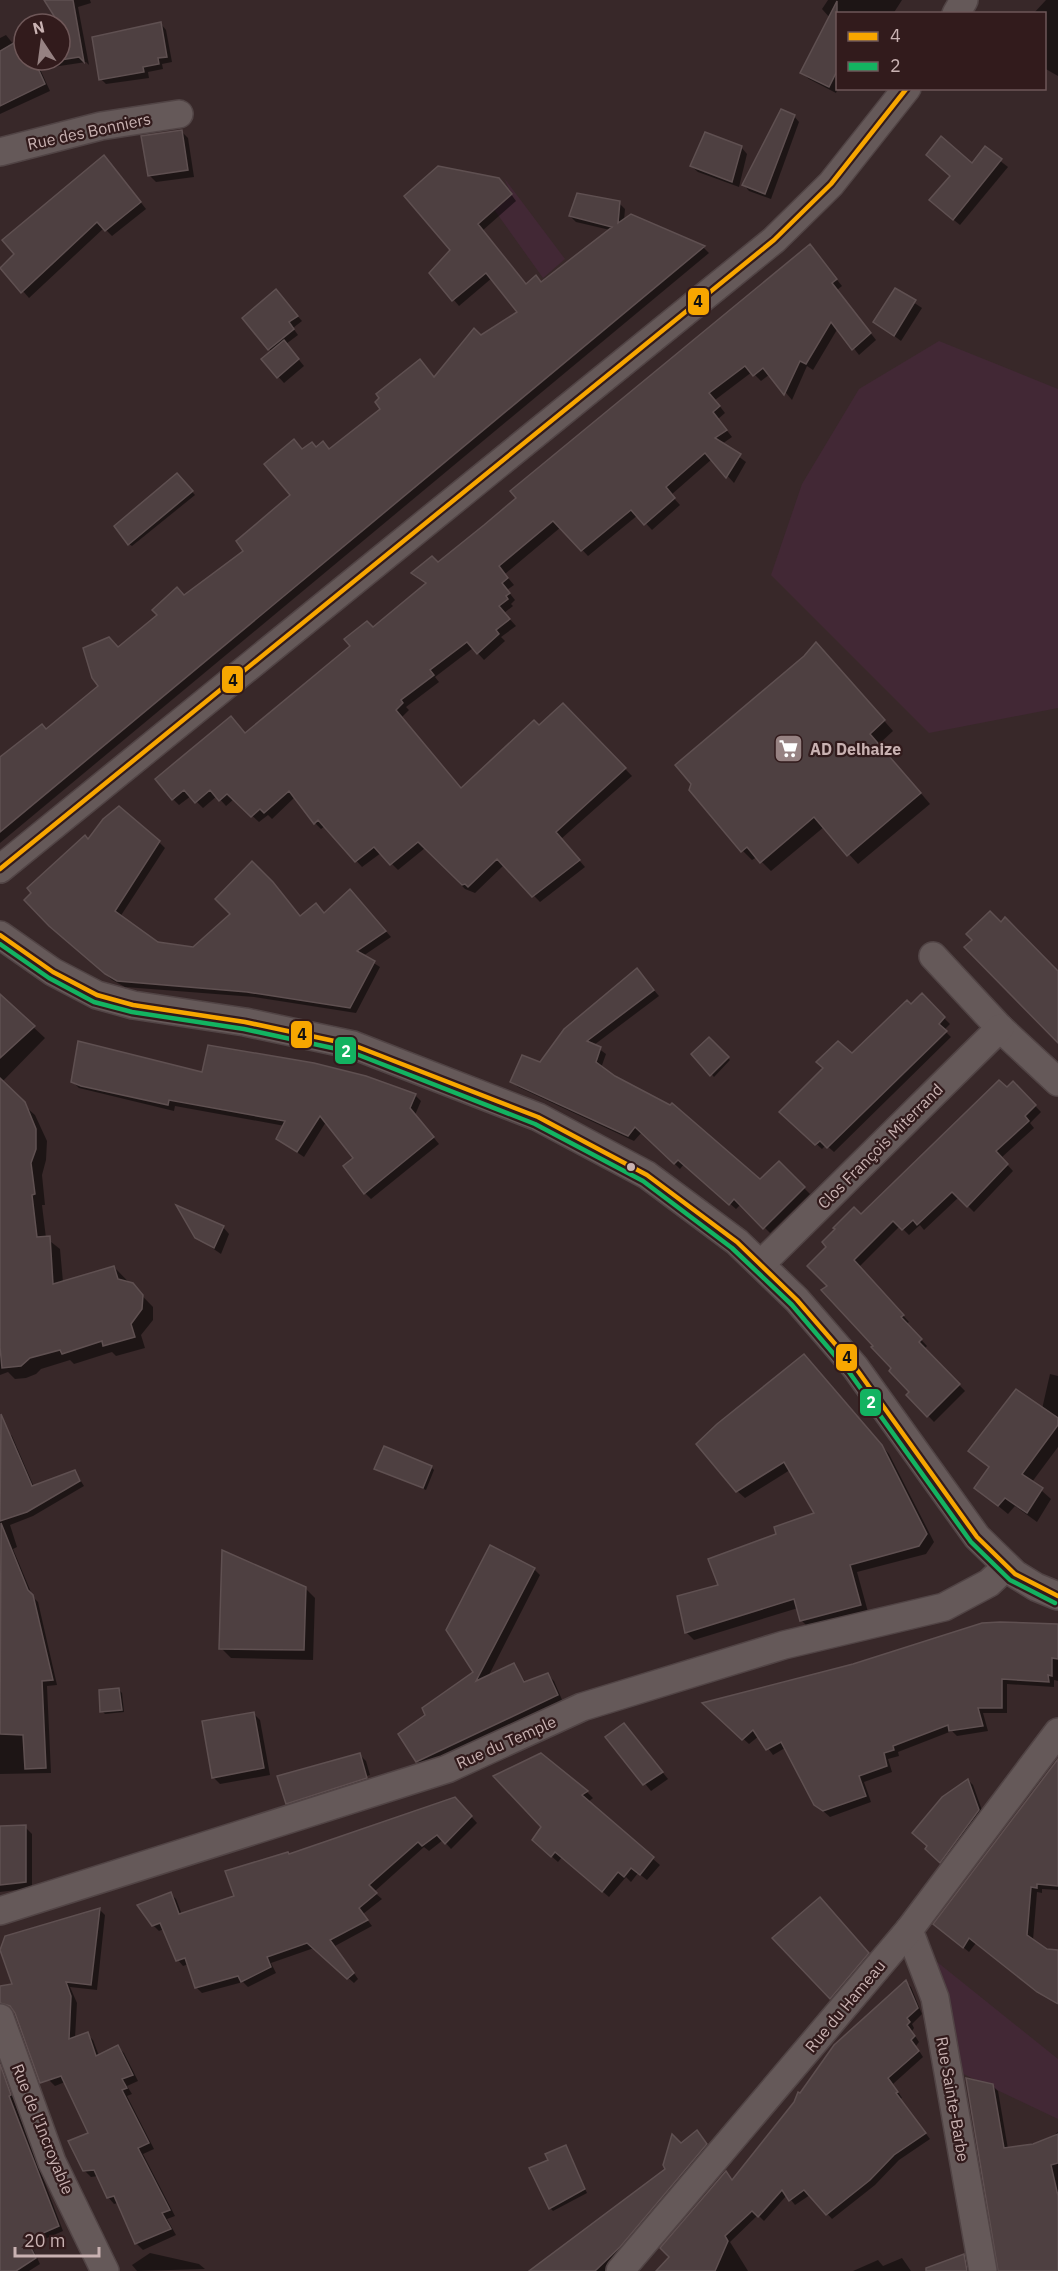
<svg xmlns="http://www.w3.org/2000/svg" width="1058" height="2271" font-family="'IBM Plex Sans',sans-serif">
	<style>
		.green { fill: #422835 }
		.shadow { fill: #0007 }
		.building { fill: #4e4041; stroke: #5f5051; stroke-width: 1.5 }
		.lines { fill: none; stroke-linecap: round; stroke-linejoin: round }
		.minor-casing { stroke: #514445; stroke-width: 30 }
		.minor { stroke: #655959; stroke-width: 27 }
		.bus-1-casing { stroke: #321b1c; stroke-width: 9 }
		.bus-2-casing { stroke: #321b1c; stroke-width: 9 }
		.bus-1 { stroke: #f7a600; stroke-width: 4.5 }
		.bus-2 { stroke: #13b361; stroke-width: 4.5 }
		.bus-dot { fill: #c9b2b2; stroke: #321b1c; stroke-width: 2 }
		.labels { text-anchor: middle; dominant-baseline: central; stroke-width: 4.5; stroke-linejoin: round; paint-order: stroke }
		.street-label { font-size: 16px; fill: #c9b2b2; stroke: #321b1c }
		.poi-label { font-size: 16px; font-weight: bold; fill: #c9b2b2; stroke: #321b1c; text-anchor: start }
		.line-badge { stroke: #321b1c; stroke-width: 2 }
		.badge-label { font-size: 16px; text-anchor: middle; font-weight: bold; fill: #fff }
		.pale-badge-label { font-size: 16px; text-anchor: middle; font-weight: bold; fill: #111 }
	</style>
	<rect width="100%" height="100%" fill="#382829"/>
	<g class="green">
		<polygon points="504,178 565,259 543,278 488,201 511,193"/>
		<polygon points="939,341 1058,389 1058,708 929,733 771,575 802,484 859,389"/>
		<polygon points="926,1953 1058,2059 1058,2119 959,2072"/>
	</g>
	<g class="shadow">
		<polygon points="46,0 90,0 91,3 78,7 89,65 86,62 40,69 50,91 0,114 0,38 6,35 14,45 24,39 24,60 60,60 60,24 51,24 58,20"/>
		<polygon points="828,0 902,0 893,14 838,14 838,88 836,93 809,79 802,73 830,18 822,9"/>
		<polygon points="1046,0 1058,0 1058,76 1044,68 1044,14 1033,14"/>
		<polygon points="161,24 166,30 172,62 162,64 163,69 148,72 149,78 106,84 101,79"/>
		<polygon points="794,116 799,122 771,199 749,191 744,185"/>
		<polygon points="181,131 188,138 194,177 156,182 149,175"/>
		<polygon points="741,147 747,154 739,187 698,172 691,166"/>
		<polygon points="985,149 1008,167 960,225 938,207"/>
		<polygon points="110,163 146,209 112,236 104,228 29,298 1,266"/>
		<polygon points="505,186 516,201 482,231 526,285 542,283 610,230 576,222 570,216 619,203 625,209 624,221 631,216 704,248 709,253 0,843 0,758 46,731 100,686 119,649 245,551 292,495 303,451 316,448 330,450 435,379 481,337 519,313 492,278 459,306 431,273"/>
		<polygon points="810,246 842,286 837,290 876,340 859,355 838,328 813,370 807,366 792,400 770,374 761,381 752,372 715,400 725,413 718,419 732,437 722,444 746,462 734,483 712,459 671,495 680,505 652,530 638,515 588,556 561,527 505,574 514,585 507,590 515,600 511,604 513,606 504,613 516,626 501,637 505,641 484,660 473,648 435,677 439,682 406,707 409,710 401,718 461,789 563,705 632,776 561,839 585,867 540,902 504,865 475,893 465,889 425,848 398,870 381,853 362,867 325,826 321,829 315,823 295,797 272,819 268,815 259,822 234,799 226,806 217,796 203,808 191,796 179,805 173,799 246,734 427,584 413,573 438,564 485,526"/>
		<polygon points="895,290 922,308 901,341 874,321"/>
		<polygon points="281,297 302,321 293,328 298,335 286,344 304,366 284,383 263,360 272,352 269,349"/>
		<polygon points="177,475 195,495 132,546 129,544"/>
		<polygon points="826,654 893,731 879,744 930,804 858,864 824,827 771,871 757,857 752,860 743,851"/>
		<polygon points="89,841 159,842 165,848 120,917 157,944 193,948 324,914 356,897 391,937 363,956 380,967 356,1013 254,997 125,987 112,980 56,931"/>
		<polygon points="637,970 659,996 594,1045 606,1054 601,1068 760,1181 779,1163 810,1194 770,1233 741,1204 736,1209 684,1164 680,1169 642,1132 634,1141 518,1087 512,1082 541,1064"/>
		<polygon points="0,996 45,1038 0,1084 35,1115 47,1141 46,1160 42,1175 45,1205 42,1205 46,1238 60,1249 63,1282 114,1267 153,1307 153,1320 141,1335 145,1348 116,1356 112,1352 74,1364 70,1360 41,1369 36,1374 26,1378 15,1379 8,1372 0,1375"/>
		<polygon points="922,996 950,1024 944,1030 951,1037 834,1152 826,1145 822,1149 781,1112"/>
		<polygon points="709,1039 730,1060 714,1077 693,1054"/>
		<polygon points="203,1073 415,1095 421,1101 415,1115 439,1144 371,1199 365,1193 356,1159 326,1122 304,1157 277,1139 285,1126 175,1106 174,1111 79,1088 73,1082"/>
		<polygon points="1013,1083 1041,1112 1030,1123 1034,1128 1001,1158 1013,1171 974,1212 959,1197 924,1230 920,1225 909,1235 900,1226 859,1267 909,1322 906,1324 927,1346 924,1349 965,1391 934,1422 908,1395 911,1392 829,1286 861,1216"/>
		<polygon points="223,1227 229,1234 221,1254 196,1237"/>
		<polygon points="811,1363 889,1454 934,1542 926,1554 857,1572 868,1612 809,1628 801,1620 798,1608 694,1640 686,1632 720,1586 778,1535 816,1514 790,1470 745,1498 737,1491"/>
		<polygon points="1050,1374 1058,1376 1058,1447 1032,1482 1051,1499 1037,1522 1015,1506 1008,1514 976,1488 990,1468 970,1451 1042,1409"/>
		<polygon points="6,1430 12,1436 34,1487 75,1472 84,1486 33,1516 10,1525 17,1547 13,1549 33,1597 38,1602 57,1685 47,1686 51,1773 0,1774 0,1433"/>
		<polygon points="431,1467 434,1470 426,1490 376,1468"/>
		<polygon points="534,1569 540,1575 488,1677 514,1665 526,1683 548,1675 554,1681 563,1702 424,1768 417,1761 427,1715 475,1672"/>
		<polygon points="305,1588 315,1598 313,1660 231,1658 221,1648"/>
		<polygon points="1058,1627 1058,1681 1054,1680 1054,1687 1007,1684 1007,1713 983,1713 988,1731 957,1736 952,1731 898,1752 899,1756 888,1759 892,1772 864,1782 871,1802 830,1817 815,1804 785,1748 773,1755 759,1736 749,1744 705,1704"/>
		<polygon points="119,1690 122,1693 124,1712 105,1714 102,1711"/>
		<polygon points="253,1713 260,1720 270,1775 220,1784 213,1777"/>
		<polygon points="630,1732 668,1779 651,1791 607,1737"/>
		<polygon points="360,1755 366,1761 370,1775 289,1801 289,1804 371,1778 372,1785 294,1810 287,1803 279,1777"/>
		<polygon points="541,1755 587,1792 593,1798 588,1802 660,1865 647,1880 638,1873 631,1882 626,1877 609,1897 562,1857 558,1862 541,1847 543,1827"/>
		<polygon points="1058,1761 1058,1890 1042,1889 1042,1893 1037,1892 1033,1940 1058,1962 1058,2005 976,1943 969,1952 941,1929"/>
		<polygon points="968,1780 973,1785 984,1816 946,1866 932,1854"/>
		<polygon points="460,1804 477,1823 451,1849 443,1840 429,1851 424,1847 374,1892 382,1899 363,1914 372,1926 335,1946 358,1979 354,1983 314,1948 271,1963 276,1973 248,1987 243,1982 202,1993 196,1987 189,1964 183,1966 178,1960 164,1929 159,1931 153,1925 170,1893 176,1899 182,1915 236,1897 290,1855"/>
		<polygon points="25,1827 32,1834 32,1888 0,1892 0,1828"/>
		<polygon points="825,1904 874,1960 837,2003 774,1938"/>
		<polygon points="99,1909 105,1915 97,1990 70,1987 77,2003 75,2038 87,2034 93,2040 99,2056 118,2047 124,2053 138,2081 127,2086 132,2094 127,2096 154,2149 143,2154 175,2216 167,2219 176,2235 143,2250 137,2244 118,2203 114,2204 108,2197 98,2176 91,2177 84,2170 90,2134 65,2082 55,2086 49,2080 1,1948"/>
		<polygon points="906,1982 911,1987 922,2014 912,2024 914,2028 912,2031 919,2042 916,2046 923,2057 893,2084 902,2098 900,2099 930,2139 899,2160 875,2185 832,2219 810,2195 795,2205 787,2195 764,2221 758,2215 730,2242 748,2271 663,2271 672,2263 662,2248 731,2178 733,2181 801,2095"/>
		<polygon points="0,2064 63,2231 31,2245 40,2264 29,2271 0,2271"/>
		<polygon points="993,2086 998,2091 1008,2149 1048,2140 1058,2132 1058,2271 1000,2271"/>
		<polygon points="703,2138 712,2151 607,2271 531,2271 667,2169 681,2145"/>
		<polygon points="566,2147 587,2193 553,2211 550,2208 550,2161"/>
		<polygon points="150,2253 199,2264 205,2269 137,2271 132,2265"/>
		<polygon points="964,2256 969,2261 971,2271 926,2271"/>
		<polygon points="902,2258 911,2271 853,2271 878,2260 883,2266"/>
	</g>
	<g class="building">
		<polygon points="44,0 73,0 84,62 79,57 60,60 60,24 48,24 56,19"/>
		<polygon points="837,1 837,71 829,87 800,73"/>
		<polygon points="161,22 167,57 158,58 159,64 143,67 144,72 99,80 92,37"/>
		<polygon points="24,37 24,60 58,60 36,64 45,84 0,106 0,51"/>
		<polygon points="781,109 795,115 765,194 742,185"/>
		<polygon points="182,130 188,170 148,176 141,136"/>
		<polygon points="705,132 742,146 732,182 690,166"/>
		<polygon points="941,136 972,163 985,146 1002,159 953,220 929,200 950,176 926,155"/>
		<polygon points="104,155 141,202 105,231 97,222 21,293 0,268 14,254 2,240"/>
		<polygon points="438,166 499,178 512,194 478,224 526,284 536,275 541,282 612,227 569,216 577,193 620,201 618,223 631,214 705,246 0,832 0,757 42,724 46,729 98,686 92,678 83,648 109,637 118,647 157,615 152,610 177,587 184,595 243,551 236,541 290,495 264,464 294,439 302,449 312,442 316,447 323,441 329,449 380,409 375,402 379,398 376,394 420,359 434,377 474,328 481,335 517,312 486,273 452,301 429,273 450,250 404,196"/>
		<polygon points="810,244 837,279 832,283 871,333 852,350 831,322 806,364 800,361 784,395 763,368 753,376 745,366 709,393 720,406 713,412 727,430 715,438 741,454 726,478 705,453 666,487 675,498 644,525 631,510 581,551 553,521 499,566 508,578 502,583 510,593 506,596 508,599 499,606 510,619 496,630 499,634 477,654 467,642 430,670 434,675 401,700 403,703 396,710 461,788 534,720 539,725 563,703 626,768 556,832 580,860 532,897 497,859 468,887 465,884 462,885 418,842 390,865 374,847 355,862 318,820 314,824 289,791 264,813 260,809 251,817 227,794 219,801 210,790 195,803 184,790 172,800 155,779 167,769 231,716 245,733 350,646 344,639 367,621 373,627 426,583 411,573 432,556 438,562 484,525 516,498 510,491"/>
		<polygon points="895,288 916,300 894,336 873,322"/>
		<polygon points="276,289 298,316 289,322 294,329 268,350 242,318"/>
		<polygon points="284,340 299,359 277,378 261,359"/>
		<polygon points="177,473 193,491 128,545 114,526"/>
		<polygon points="816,642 885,720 870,734 921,793 847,856 814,817 760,863 747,847 741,852 689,790 691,784 675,765 804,656"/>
		<polygon points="119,806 160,841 115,911 158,942 193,947 230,914 215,899 252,861 273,882 300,916 316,903 324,913 350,889 386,931 357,951 375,961 350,1008 247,992 117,981 105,974 49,926 24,900 31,893 27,888 85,835 88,839 103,819"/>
		<polygon points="990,911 1001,922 1005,917 1058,971 1058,1043 964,947 972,940 966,934"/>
		<polygon points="637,968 654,990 587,1041 601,1047 596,1062 615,1076 670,1105 672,1103 760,1179 779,1161 805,1187 763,1229 734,1199 729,1205 678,1160 674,1164 635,1127 628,1136 510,1082 522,1055 540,1062 564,1029"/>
		<polygon points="922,993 945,1017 939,1024 947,1031 827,1148 820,1141 815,1145 779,1112 823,1068 816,1062 838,1041 852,1053 907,1000 911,1004"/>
		<polygon points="0,994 35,1026 0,1058"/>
		<polygon points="709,1037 729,1057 710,1076 691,1054"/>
		<polygon points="78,1041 202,1072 208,1045 314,1063 366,1076 416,1094 410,1108 434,1137 364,1194 343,1166 353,1158 320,1116 297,1152 276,1139 285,1121 169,1100 168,1105 81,1086 71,1082"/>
		<polygon points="0,1078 25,1102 36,1129 36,1149 31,1163 35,1194 32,1195 37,1237 50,1236 53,1284 114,1266 118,1279 133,1283 143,1295 142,1309 131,1324 135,1337 103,1346 102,1341 62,1354 60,1350 30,1358 21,1366 2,1368 0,1347"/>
		<polygon points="999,1080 1007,1087 1013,1081 1036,1105 1025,1116 1029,1121 996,1151 1008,1164 967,1207 952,1192 917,1225 913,1220 902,1230 893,1221 854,1260 904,1315 901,1317 922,1339 919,1342 960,1384 927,1417 906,1395 909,1392 889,1371 891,1368 871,1347 873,1346 821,1290 827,1286 807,1266 826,1247 822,1242 835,1229 833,1228 854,1207 861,1214"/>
		<polygon points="176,1205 224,1226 214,1248 195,1238"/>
		<polygon points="804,1354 882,1445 927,1534 919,1546 850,1565 861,1605 800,1621 794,1599 685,1633 677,1596 718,1585 708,1559 776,1534 774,1527 814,1513 784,1462 736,1492 696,1444 717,1424"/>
		<polygon points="1016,1389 1058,1418 1058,1425 1022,1474 1043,1488 1027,1513 1005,1498 998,1506 974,1488 989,1467 968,1451"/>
		<polygon points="1,1414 32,1486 75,1470 80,1481 27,1512 0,1521"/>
		<polygon points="384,1446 432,1466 423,1488 374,1469"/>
		<polygon points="1,1523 28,1590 33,1595 53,1680 42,1681 46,1768 25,1769 23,1735 0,1734"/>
		<polygon points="490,1545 535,1568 476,1681 514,1663 524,1682 548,1673 558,1695 416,1762 398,1734 425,1715 422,1708 473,1672 446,1630"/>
		<polygon points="222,1550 306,1587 304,1650 219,1649"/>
		<polygon points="1000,1622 1058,1624 1058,1659 1052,1658 1052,1676 1048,1675 1049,1682 1002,1679 1002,1708 978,1708 983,1726 949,1731 948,1725 893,1746 894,1750 884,1753 887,1766 859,1776 866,1796 823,1811 814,1805 781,1742 766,1750 753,1730 742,1740 702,1703 853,1664 982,1623"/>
		<polygon points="119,1688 122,1710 100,1712 99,1690"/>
		<polygon points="254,1712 264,1768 212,1778 202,1721"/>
		<polygon points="624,1723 663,1772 643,1785 605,1737"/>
		<polygon points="360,1753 367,1778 286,1804 277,1776"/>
		<polygon points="541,1753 588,1791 582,1795 654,1857 640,1875 631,1868 624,1877 618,1872 602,1892 555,1852 551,1857 532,1840 541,1827 493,1776"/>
		<polygon points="1058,1759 1058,1886 1037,1884 1037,1888 1031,1887 1027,1935 1047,1949 1058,1950 1058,2004 1037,1992 969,1938 963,1948 933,1924"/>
		<polygon points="968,1779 979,1810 940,1863 925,1849 927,1846 912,1833 942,1797"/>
		<polygon points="455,1797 472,1816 445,1844 437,1835 422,1846 418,1842 369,1885 377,1893 359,1908 368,1920 330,1940 354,1973 347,1979 307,1943 267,1957 271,1967 241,1982 238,1976 195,1988 185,1958 176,1961 160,1923 152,1926 137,1905 171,1892 179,1914 234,1896 225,1871 288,1852 289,1854"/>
		<polygon points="26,1825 26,1882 0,1885 0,1826"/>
		<polygon points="820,1897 869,1953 830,1999 772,1938"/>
		<polygon points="100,1908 91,1985 66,1982 71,1996 69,2039 88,2032 96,2056 118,2045 133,2075 122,2079 127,2088 122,2090 149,2143 138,2148 170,2210 162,2213 171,2229 135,2244 114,2196 107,2198 94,2170 83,2171 68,2141 88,2133 61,2076 40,2083 15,2013 10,2006 0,2003 0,1986 12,1984 0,1950 5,1936"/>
		<polygon points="906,1980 918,2008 907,2018 910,2022 907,2025 915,2036 911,2040 919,2051 888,2078 898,2092 896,2093 926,2133 894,2155 870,2180 826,2215 804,2190 789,2201 782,2190 758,2217 752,2211 725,2236 728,2241 715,2271 656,2271 669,2257 660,2248 726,2171 732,2180 794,2102 798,2092 800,2093 834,2045"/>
		<polygon points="0,2064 11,2095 9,2096 59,2226 27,2240 36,2258 16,2271 0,2271"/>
		<polygon points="966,2078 993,2084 1004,2148 1033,2144 1058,2134 1058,2163 1051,2165 1058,2196 1058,2271 998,2271"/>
		<polygon points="697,2130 707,2144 620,2247 595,2271 529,2271 665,2169 663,2165 672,2134 681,2143"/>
		<polygon points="566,2145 585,2189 549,2209 529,2168 548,2160 545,2154"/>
		<polygon points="964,2254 967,2271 926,2271 926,2268"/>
	</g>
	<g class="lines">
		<defs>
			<g id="minor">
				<polyline points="956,14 964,0"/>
				<polyline points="0,152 101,126 179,114"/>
				<polyline points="0,869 774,240 831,184 907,88"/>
				<polyline points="0,935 53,972 97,995 133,1005 245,1022 353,1045 538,1117 647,1175 737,1242 797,1300 855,1367 977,1537 1015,1574 1036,1587 1058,1596"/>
				<polyline points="933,956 1000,1028 1058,1082"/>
				<polyline points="761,1264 1000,1028"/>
				<polyline points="0,1911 447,1769 582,1707 784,1645 944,1607 989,1583 1006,1567"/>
				<polyline points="909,1930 935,1998 983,2271"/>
				<polyline points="0,2018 52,2162 105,2271"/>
				<polyline points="620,2271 909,1930 1058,1732"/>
			</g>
		</defs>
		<use href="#minor" class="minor-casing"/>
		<use href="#minor" class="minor"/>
		<defs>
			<g id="bus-1">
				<polyline points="0,869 774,240 831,184 907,88"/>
				<polyline points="0,935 53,972 97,995 133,1005 245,1022 353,1045 538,1117 647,1175 737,1242 797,1300 855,1367 977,1537 1015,1574 1058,1596"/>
			</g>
			<polyline id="bus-2" points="0,944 49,978 94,1002 132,1012 244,1029 351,1052 535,1124 643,1181 732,1248 792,1305 849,1372 971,1542 1010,1580 1055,1603"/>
		</defs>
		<use href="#bus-1" class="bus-1-casing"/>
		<use href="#bus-2" class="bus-2-casing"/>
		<use href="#bus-1" class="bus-1"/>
		<use href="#bus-2" class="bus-2"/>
	</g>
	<defs>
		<symbol id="supermarket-square" viewBox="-11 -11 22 22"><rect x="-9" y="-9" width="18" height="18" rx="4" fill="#968282" stroke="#321b1c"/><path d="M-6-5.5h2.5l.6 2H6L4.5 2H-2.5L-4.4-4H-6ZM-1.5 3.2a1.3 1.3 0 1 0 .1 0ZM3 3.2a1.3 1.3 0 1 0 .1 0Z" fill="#fff"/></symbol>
	</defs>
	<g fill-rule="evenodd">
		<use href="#supermarket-square" x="772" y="732" width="33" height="33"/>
	</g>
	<circle class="bus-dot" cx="631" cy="1167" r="5"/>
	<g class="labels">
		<g class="street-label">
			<text transform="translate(89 131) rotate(-12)">Rue des Bonniers</text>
			<text transform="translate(880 1146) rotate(-45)">Clos François Miterrand</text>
			<text transform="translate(506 1742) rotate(-24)">Rue du Temple</text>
			<text transform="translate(845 2006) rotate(-50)">Rue du Hameau</text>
			<text transform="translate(953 2099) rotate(80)">Rue Sainte-Barbe</text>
			<text transform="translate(43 2129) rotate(68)">Rue de l'Incroyable</text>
		</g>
		<g class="poi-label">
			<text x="810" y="749">AD Delhaize</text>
		</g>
	</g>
	<g class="line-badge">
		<rect x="687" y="287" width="23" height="29" rx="6" fill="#f7a600"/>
		<rect x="221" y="665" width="23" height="29" rx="6" fill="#f7a600"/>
		<rect x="290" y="1020" width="23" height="29" rx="6" fill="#f7a600"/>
		<rect x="334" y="1036" width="23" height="29" rx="6" fill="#13b361"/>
		<rect x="835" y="1343" width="23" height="29" rx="6" fill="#f7a600"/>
		<rect x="859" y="1388" width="23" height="29" rx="6" fill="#13b361"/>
	</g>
	<g class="badge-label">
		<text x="346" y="1057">2</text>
		<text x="871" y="1408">2</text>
	</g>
	<g class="pale-badge-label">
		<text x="698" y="307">4</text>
		<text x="233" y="686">4</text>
		<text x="302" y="1040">4</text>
		<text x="847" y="1363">4</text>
	</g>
	<rect x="836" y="12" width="210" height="78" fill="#321b1c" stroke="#6e5758" stroke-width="1.5"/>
	<rect x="848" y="32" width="30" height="9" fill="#f7a600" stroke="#6e5758" stroke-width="1.5"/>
	<text x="890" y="42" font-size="18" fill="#c9b2b2">4</text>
	<rect x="848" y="62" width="30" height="9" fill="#13b361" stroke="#6e5758" stroke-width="1.5"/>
	<text x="890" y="72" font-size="18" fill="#c9b2b2">2</text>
	<g transform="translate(42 42) rotate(347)"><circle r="28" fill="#321b1c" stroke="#6e5758" stroke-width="1.5"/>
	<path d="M0-4.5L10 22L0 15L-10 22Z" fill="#968282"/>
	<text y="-9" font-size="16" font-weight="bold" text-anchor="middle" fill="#c9b2b2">N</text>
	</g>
	<path d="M15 2247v9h84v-9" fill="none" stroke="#c9b2b2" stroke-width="3"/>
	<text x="24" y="2247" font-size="18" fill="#c9b2b2" stroke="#321b1c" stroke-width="4.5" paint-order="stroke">20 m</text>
</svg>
